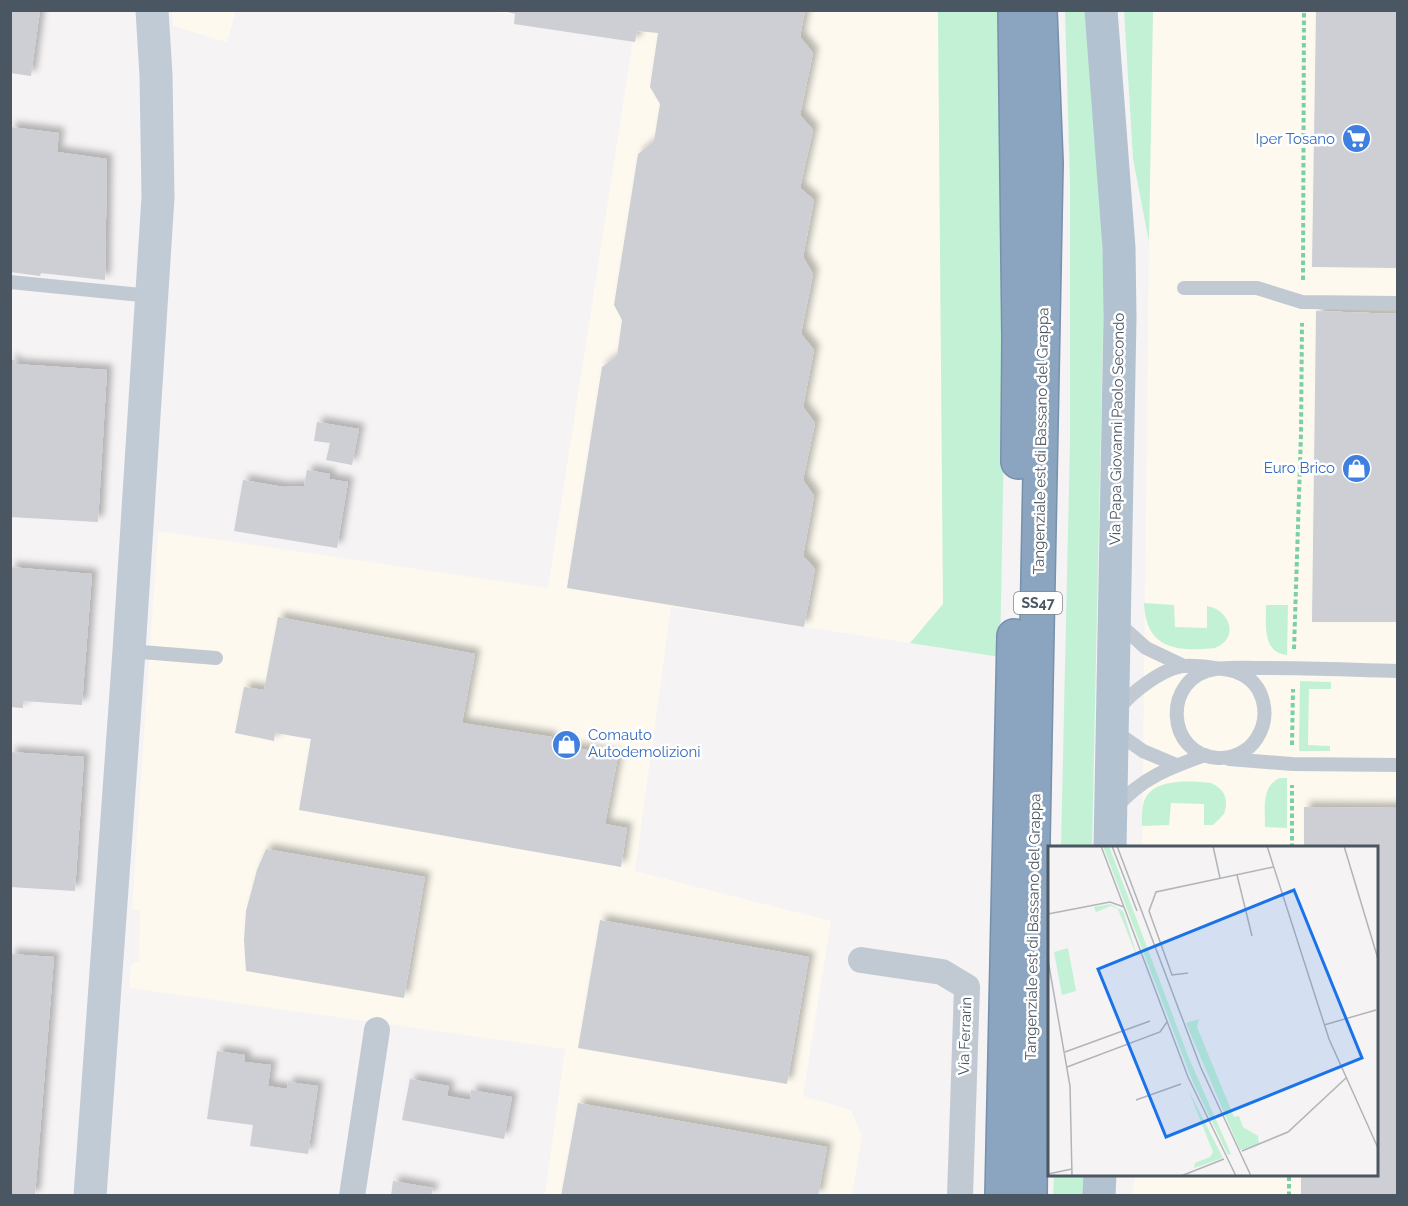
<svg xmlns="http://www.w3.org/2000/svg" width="1408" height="1206" font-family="Raleway,sans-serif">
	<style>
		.commercial { fill: #fdf9ef }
		.green { fill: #c3f1d5 }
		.building { fill: #cdcfd5; filter: url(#shadow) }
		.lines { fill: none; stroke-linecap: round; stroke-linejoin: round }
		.highway-casing { stroke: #7690ad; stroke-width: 36 }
		.path { stroke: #7ad0a6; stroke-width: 4; stroke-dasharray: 4.5 3; stroke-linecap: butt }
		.lane { stroke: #c1cad2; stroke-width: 14 }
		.street { stroke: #c1cad2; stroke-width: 26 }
		.secondary { stroke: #c1cbd6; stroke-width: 33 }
		.primary { stroke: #b3c2d1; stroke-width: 33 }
		.highway { stroke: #8ba5c1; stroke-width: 33 }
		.labels { text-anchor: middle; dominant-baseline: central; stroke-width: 5; stroke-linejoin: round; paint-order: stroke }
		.shield { fill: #fff; stroke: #808990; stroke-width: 1.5 }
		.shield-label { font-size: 14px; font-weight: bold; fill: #4a5661 }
		.shop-label { font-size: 15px; fill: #366cbe; stroke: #fff; text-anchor: end }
		.street-label { font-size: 15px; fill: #4a5661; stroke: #fff }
		.inset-road { fill: none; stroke: #b1b4b9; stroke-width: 1.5 }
		.view { fill: #1a73e8; fill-opacity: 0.15; stroke: #1a73e8; stroke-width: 3 }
		.inset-edge { fill: none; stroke: #4a5661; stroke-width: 3 }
	</style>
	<defs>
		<filter id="shadow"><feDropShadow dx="5.5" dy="-5.5" stdDeviation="3" flood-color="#0004"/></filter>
	</defs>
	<rect width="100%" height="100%" fill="#f5f3f3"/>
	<g class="commercial">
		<polygon points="172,11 172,10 236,11 227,42 173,26"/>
		<polygon points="490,11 938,11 943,605 910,643 671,607 635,871 831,921 803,1096 851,1110 862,1136 852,1195 545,1195 565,1049 129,988 131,966 134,962 139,962 140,910 132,909 158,531 548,588 634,33"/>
		<polygon points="1124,11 1397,11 1397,1195 1132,1195 1135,1175 1376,1174 1376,848 1142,847 1149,242 1133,159"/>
	</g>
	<g class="green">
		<polygon points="1091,10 1099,146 1104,285 1092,847 1061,848 1070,443 1070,182 1065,11"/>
		<polygon points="938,11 999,11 1004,436 1000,657 910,643 943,604"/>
		<polygon points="1124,11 1153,11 1149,242 1133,159"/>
		<path d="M1144 603 1174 605 1175 627 1207 628V606C1230 610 1240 638 1215 648 1176 652 1146 649 1144 603Z"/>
		<path d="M1266 605H1288L1287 655C1262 653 1266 624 1266 605Z"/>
		<polygon points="1300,681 1331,682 1331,689 1309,689 1308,745 1330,746 1330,751 1299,751"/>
		<path d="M1280 778H1287V828L1265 827C1265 809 1261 786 1280 778Z"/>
		<path d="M1211 783C1225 789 1229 800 1224 814L1213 825H1204V804L1171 803 1169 825 1142 826C1142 815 1141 801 1149 793 1162 779 1194 781 1211 783Z"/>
		<polygon points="1054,1175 1084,1175 1083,1195 1053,1196"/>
	</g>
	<g class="building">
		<polygon points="10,10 40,10 31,76 10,73"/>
		<polygon points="500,10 805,10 800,37 813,53 800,115 813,130 800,188 814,200 803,257 813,274 801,334 814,350 803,407 815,423 803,480 814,496 803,556 815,569 804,627 567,588 602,367 617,356 622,320 614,305 638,154 654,141 660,104 650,87 658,33 637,31 635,42 514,24 515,14"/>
		<polygon points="1316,10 1398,10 1398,268 1312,267"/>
		<polygon points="10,127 59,133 57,152 107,159 105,280 41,273 40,276 10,272"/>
		<polygon points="1316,311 1398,314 1398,622 1312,622"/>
		<polygon points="10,360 15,360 15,364 107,370 98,522 10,517"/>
		<polygon points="317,422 359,429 352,465 326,460 330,443 314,441"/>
		<polygon points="307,470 330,474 329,479 348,482 337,548 234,531 243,480 284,487 304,486"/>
		<polygon points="10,567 92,574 82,705 23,701 23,708 10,707"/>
		<polygon points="278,617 475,654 462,723 552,737 551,743 618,756 605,824 627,828 621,867 299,810 311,739 275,733 274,741 235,733 244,687 264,690"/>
		<polygon points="10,752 84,757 75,891 10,887"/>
		<polygon points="1304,807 1398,808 1398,1196 1301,1196 1301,1174 1376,1174 1376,848 1304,848"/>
		<polygon points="266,849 425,877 404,998 246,971 244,940 246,911 257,870"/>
		<polygon points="600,920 809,957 787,1084 578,1048"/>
		<polygon points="10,954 54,957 35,1196 10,1196"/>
		<polygon points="217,1051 245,1055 245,1062 271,1065 268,1086 287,1089 288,1082 318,1086 308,1154 250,1146 253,1125 207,1119"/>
		<polygon points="410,1079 449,1086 447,1096 470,1100 471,1090 512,1097 504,1139 402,1120"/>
		<polygon points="578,1103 827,1147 818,1196 561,1196"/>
		<polygon points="393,1181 433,1188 431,1196 391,1196"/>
	</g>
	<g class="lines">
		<defs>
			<g id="highway">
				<polyline points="1015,10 1019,338 1018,462"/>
				<polyline points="1002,1196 1014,636"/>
				<polyline points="1030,1196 1033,838 1046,163 1040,10"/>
			</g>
		</defs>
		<use href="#highway" class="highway-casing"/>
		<g class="path">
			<polyline points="1303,280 1304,10"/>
			<polyline points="1294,649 1301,434 1302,323"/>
			<polyline points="1292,745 1293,689"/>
			<polyline points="1292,848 1292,785"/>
			<polyline points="1289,1196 1289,1174"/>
		</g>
		<g class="lane">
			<polyline points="10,282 151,296"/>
			<polyline points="1184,288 1257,288 1302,302 1398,303"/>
			<polyline points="1118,623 1146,648 1184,666"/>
			<polyline points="129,651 216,658"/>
			<path d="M1118 710C1130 693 1164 667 1185 666 1196 665 1230 669 1239 673 1265 684 1271 716 1257 738 1249 751 1233 759 1218 758 1165 755 1162 677 1215 669 1233 667 1252 668 1270 668 1312 668 1355 670 1398 671"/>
			<polyline points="1116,732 1143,751 1176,765"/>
			<polyline points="1229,759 1292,764 1398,765"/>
			<path d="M1116 808C1139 779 1171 767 1205 755"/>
		</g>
		<g class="street">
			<polyline points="861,960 942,972 967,987 960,1196"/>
			<polyline points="352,1196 377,1030"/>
		</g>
		<polyline class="secondary" points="90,1196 129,651 158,197 156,75 152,10"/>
		<g class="primary">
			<polyline points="1101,10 1119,248 1120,317 1110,848"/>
			<polyline points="1099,1196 1100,1174"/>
		</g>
		<use href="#highway" class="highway"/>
	</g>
	<defs>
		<symbol id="supermarket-disc" viewBox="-11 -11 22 22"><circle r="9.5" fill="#3f7fe0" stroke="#fff"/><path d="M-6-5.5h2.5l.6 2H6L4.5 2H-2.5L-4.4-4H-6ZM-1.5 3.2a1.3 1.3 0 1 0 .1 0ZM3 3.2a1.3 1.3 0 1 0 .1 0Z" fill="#fff"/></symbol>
		<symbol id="shop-disc" viewBox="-11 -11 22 22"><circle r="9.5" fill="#3f7fe0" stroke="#fff"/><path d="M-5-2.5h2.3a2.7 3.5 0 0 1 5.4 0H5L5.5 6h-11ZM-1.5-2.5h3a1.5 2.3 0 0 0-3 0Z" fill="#fff"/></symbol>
	</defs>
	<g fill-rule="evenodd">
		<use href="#supermarket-disc" x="1340" y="122" width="33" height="33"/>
		<use href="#shop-disc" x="1340" y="452" width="33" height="33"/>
		<use href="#shop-disc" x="550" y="728" width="33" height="33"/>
	</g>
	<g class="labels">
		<rect class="shield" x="1014" y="592" width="48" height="22" rx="4.5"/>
		<g class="shield-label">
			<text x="1038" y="603">SS47</text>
		</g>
		<g class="shop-label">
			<text x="1335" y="139">Iper Tosano</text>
			<text x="1335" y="468">Euro Brico</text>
			<text x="588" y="735" text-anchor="start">Comauto<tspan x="588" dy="17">Autodemolizioni</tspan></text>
		</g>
		<g class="street-label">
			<text transform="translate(1117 429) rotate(-89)">Via Papa Giovanni Paolo Secondo</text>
			<text transform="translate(1041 441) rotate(-89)">Tangenziale est di Bassano del Grappa</text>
			<text transform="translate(1033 927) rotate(-89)">Tangenziale est di Bassano del Grappa</text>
			<text transform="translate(965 1036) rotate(-88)">Via Ferrarin</text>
		</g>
	</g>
	<g transform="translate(1048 846)">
		<rect width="330" height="330" fill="#f5f3f3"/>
		<path d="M55 0H61L140 210 183 308 180 309 144 234ZM62 58 75 65 90 113 70 63 63 60 48 66 46 61ZM20 102 28 145 14 149 6 106ZM151 173 149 181 186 271 191 270 195 281 210 290 211 298 192 304 138 177ZM140 243 175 312 146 322 147 317 162 311 165 306Z" fill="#c3f1d5"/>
		<path class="inset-road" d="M53 0 140 231 188 330M64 0 89 65M69 0 153 222 203 330M165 0 172 32M219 0 281 193 330 302M296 0 330 113M189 29 204 90M0 68 62 56 76 61M0 114 22 240 24 330M140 127 124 129 101 65 108 46 225 21M276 179 328 164M17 206 102 175M19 221 112 186 119 176M88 254 133 238M194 305 240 286 298 232M0 328 24 323M133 330 176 313"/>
		<path class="view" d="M246 44 314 212 118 291 50 123Z"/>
		<rect width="330" height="330" class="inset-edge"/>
	</g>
	<rect width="1408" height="1206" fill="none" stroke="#4a5661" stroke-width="24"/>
</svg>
